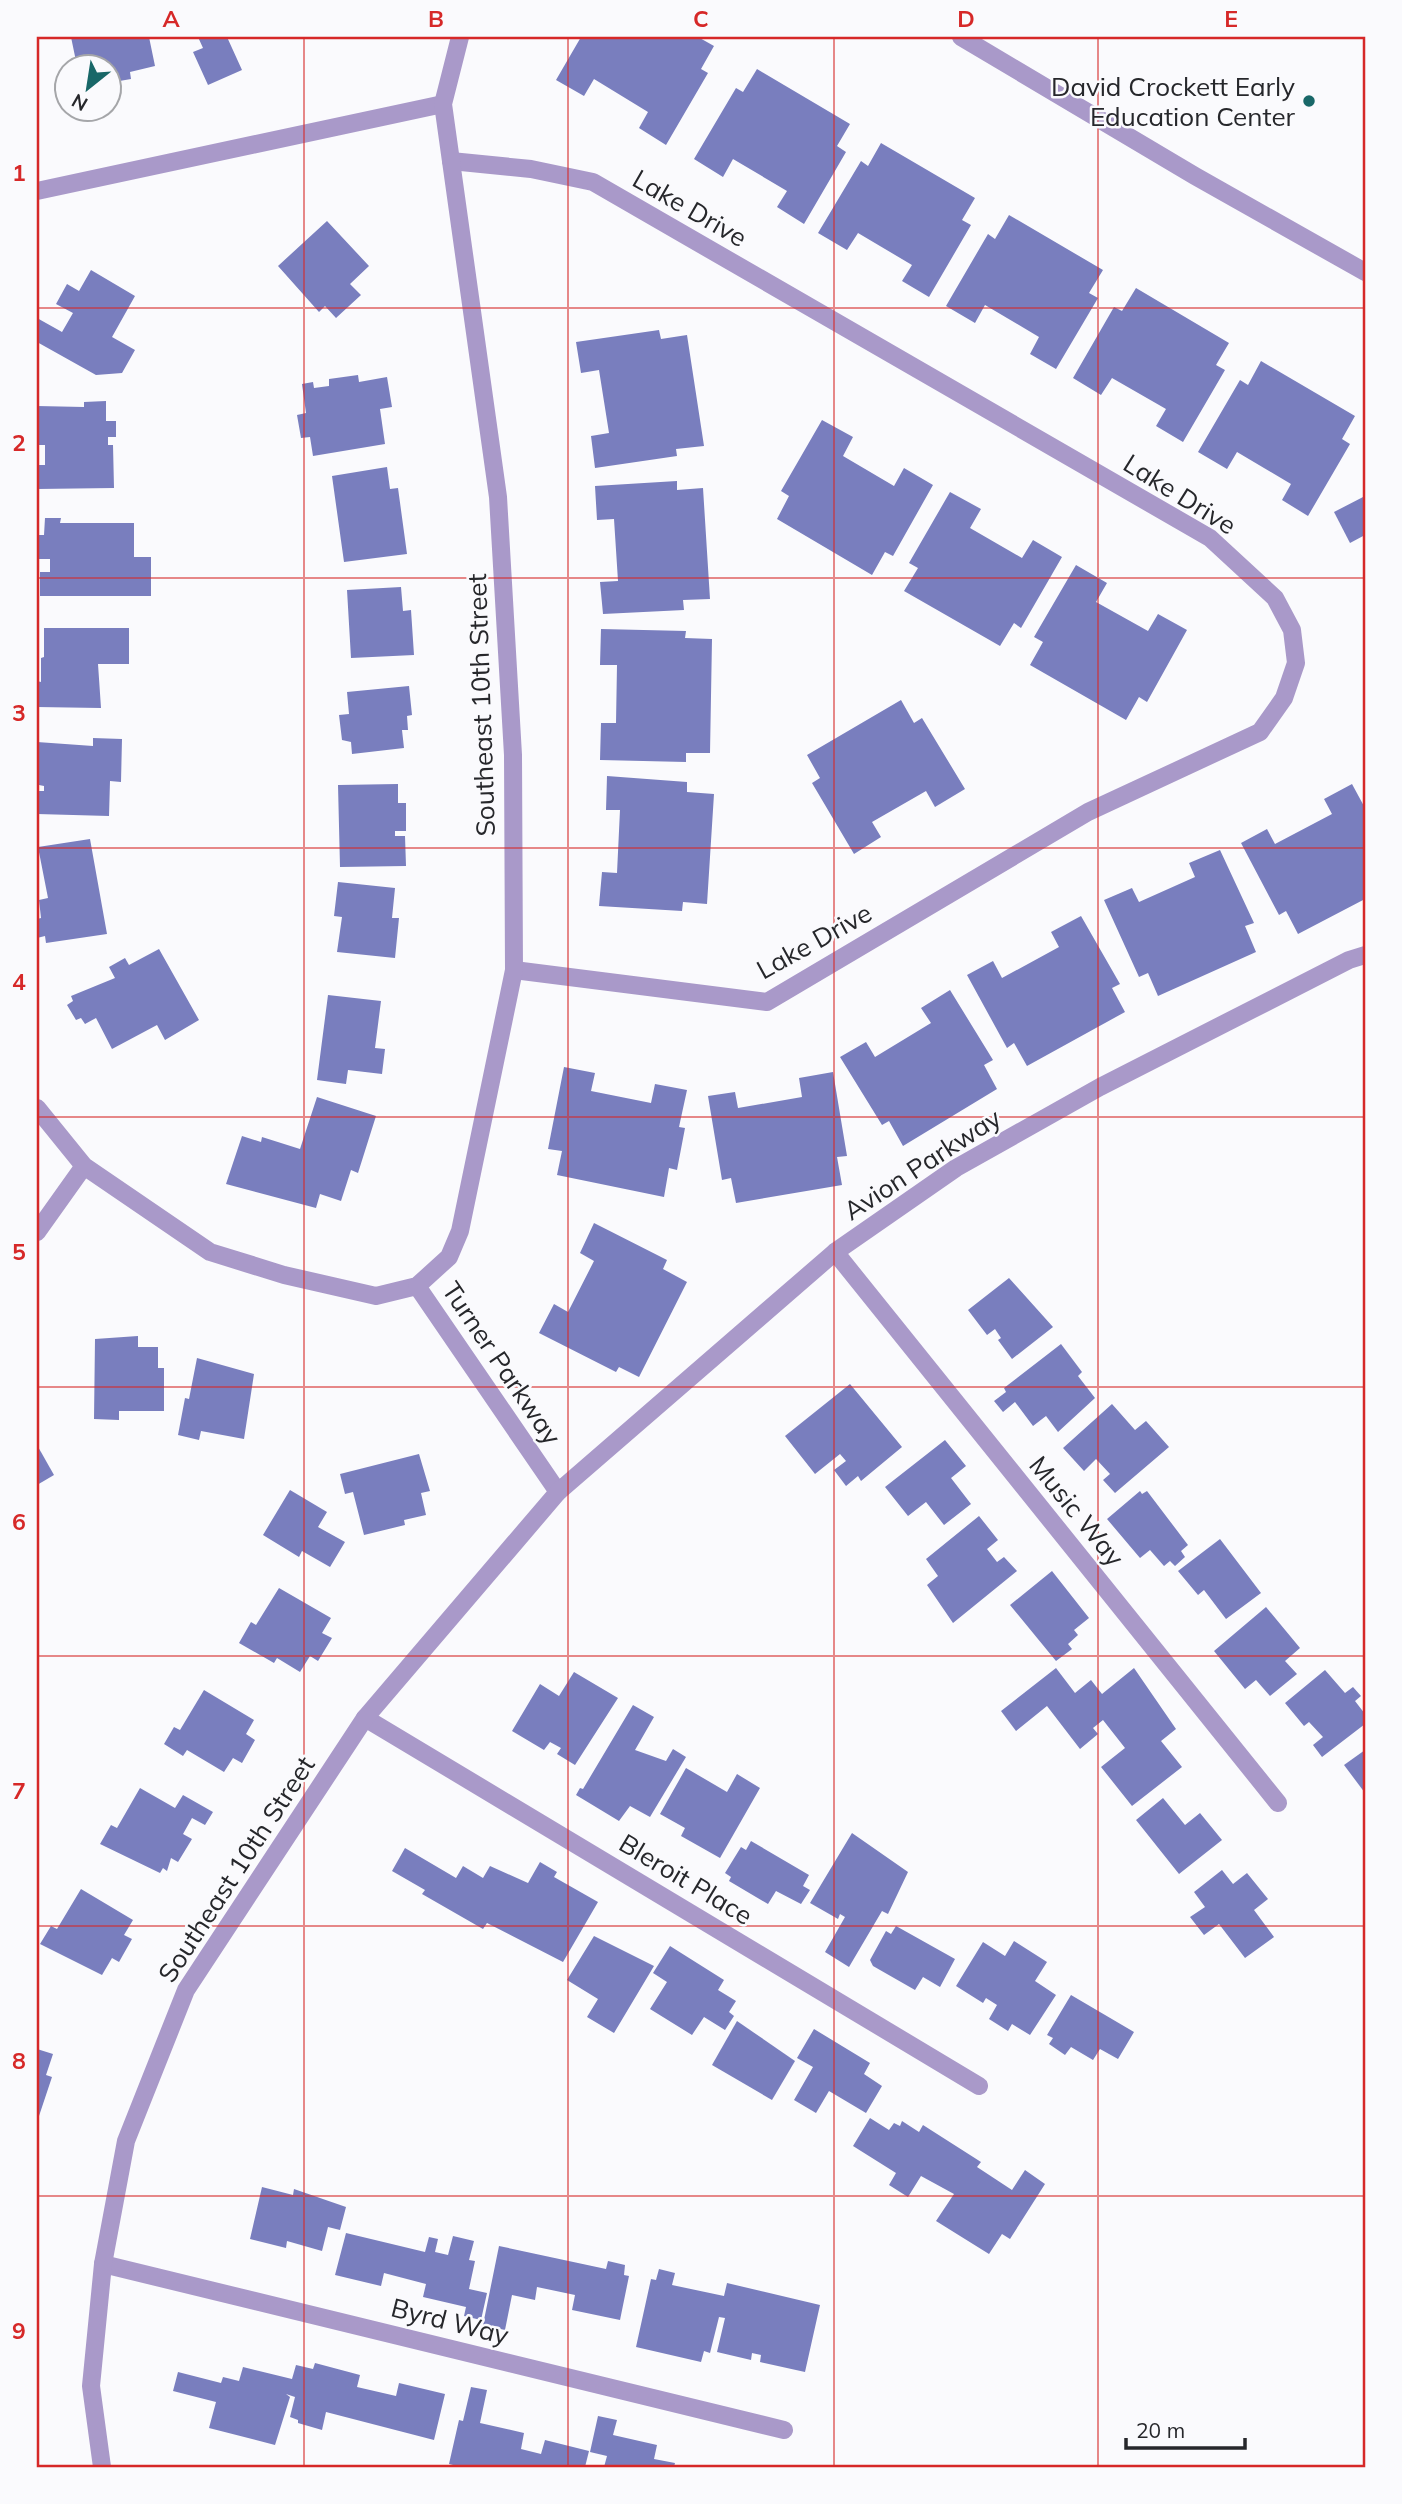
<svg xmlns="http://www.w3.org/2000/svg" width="1402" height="2504" font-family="Mulish,sans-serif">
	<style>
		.building { fill: #797ebe }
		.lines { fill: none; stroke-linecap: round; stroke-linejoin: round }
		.minor { stroke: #a999c9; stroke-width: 18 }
		.grid { fill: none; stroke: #d62828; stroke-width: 2; stroke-opacity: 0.55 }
		.poi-dot { fill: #186768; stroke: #fafafd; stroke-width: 2.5 }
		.labels { text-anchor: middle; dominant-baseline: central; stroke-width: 5; stroke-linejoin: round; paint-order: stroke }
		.poi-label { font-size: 26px; fill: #26272b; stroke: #fafafd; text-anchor: end }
		.street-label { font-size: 26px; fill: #26272b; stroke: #fafafd }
		.neatline { fill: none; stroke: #d62828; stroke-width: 2.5 }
		.grid-label { font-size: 23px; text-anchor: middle; font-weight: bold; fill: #d62828 }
	</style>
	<rect width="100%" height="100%" fill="#fafafd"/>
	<g class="building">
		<polygon points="71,37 149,37 155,66 130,72 131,79 108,83 108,66 77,66"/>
		<polygon points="198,37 227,37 242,70 208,85 193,52 203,48"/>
		<polygon points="581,37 698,37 714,46 701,69 708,73 666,145 639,128 648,112 594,79 584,96 556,80"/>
		<polygon points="757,69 850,124 837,146 846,152 804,224 777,207 787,191 733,159 723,177 694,159 736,88 743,92"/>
		<polygon points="881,143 975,198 962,220 971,225 929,297 902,281 912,265 858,233 847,250 818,233 861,161 868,166"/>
		<polygon points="1009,215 1103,270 1089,293 1098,298 1056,369 1030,354 1039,337 985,305 975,323 946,306 988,234 995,239"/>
		<polygon points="327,221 369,266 350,284 361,295 336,318 325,306 319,312 278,266"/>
		<polygon points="91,270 135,296 112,337 135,350 122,373 96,375 37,342 37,318 62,332 73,313 56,304 67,284 79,291"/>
		<polygon points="1136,288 1229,343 1216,365 1225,370 1183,442 1156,426 1166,409 1112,378 1101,395 1073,378 1114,307 1122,311"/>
		<polygon points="659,330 661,339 687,335 704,446 676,449 677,456 595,468 591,436 609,433 599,370 581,373 576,342"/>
		<polygon points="1261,361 1355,416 1342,439 1350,444 1308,516 1282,500 1291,484 1237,452 1227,469 1198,452 1240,380 1248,385"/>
		<polygon points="358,375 359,382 387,377 392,407 380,409 385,444 313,456 310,437 301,438 297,415 306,413 302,384 313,382 314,388 329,386 329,379"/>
		<polygon points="106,401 106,421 116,421 116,437 108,437 108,445 113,445 114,488 37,489 37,465 45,465 45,445 37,445 37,406 84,407 84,402"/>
		<polygon points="822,420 853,437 843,456 894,486 904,468 933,485 893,556 885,552 872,575 777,519 789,496 781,491"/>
		<polygon points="387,467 390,489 398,488 407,554 344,562 332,476"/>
		<polygon points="677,481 677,490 703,488 710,599 683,600 684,610 603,614 600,582 618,581 614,519 597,520 595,486"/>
		<polygon points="950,492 981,509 970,528 1022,558 1033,540 1062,557 1021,628 1014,623 1000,646 904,591 918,568 909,563"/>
		<polygon points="1365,496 1365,535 1350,543 1334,512"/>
		<polygon points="45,518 61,518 60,523 134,523 134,557 151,557 151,596 40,596 40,572 50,572 50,559 37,559 37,535 44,535"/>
		<polygon points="1076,565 1107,583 1096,602 1148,631 1158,614 1187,630 1147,702 1139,697 1126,720 1030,665 1043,642 1034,637"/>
		<polygon points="401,587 403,611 411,610 414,655 351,658 347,590"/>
		<polygon points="44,628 129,628 129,664 98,664 101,708 37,707 37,681 41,682 41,658 44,657"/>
		<polygon points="601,629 686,631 685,638 712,639 710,753 686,753 686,762 600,760 601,723 616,723 617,665 600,665"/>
		<polygon points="409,686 412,715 407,716 408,730 402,730 404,748 352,754 351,742 342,740 339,715 349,714 347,692"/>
		<polygon points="901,700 914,723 922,718 965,789 935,807 926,791 872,822 881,837 854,854 812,783 820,778 807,755"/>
		<polygon points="93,738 122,739 121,782 110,781 109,816 37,814 37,791 44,791 44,786 39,785 39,770 37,770 37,742 93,746"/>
		<polygon points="607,776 687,782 687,792 714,794 707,904 683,902 682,911 599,906 602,872 617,873 620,810 606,810"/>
		<polygon points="398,784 398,803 406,803 406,831 395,831 395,836 405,836 406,866 340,867 338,785"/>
		<polygon points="1352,784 1365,808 1365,899 1298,934 1286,911 1279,915 1241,843 1267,829 1275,844 1332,814 1324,799"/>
		<polygon points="90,839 107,934 46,943 45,936 37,938 37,919 41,918 39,900 48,898 38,847"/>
		<polygon points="1220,850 1254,923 1245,926 1256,952 1158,996 1148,973 1139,977 1104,900 1132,888 1139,902 1195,877 1189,863"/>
		<polygon points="338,882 395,888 392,918 399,918 395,958 337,952 342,917 334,916"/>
		<polygon points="1081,916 1120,984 1112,988 1125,1012 1027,1066 1014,1043 1007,1048 967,975 993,961 1002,978 1059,947 1051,932"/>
		<polygon points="159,949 199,1020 165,1040 157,1025 112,1049 96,1018 85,1024 81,1018 76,1020 67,1005 73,1001 71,996 115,978 109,967 125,958 129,965"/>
		<polygon points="950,990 993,1060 984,1065 997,1089 903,1146 889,1121 882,1125 840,1057 866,1042 875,1057 931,1023 921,1008"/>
		<polygon points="328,995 381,1001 375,1048 385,1049 382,1074 348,1070 346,1084 317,1080"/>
		<polygon points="564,1067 595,1073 591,1091 651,1103 655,1084 687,1090 679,1127 685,1128 677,1170 669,1168 664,1197 557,1175 562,1151 548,1149"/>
		<polygon points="833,1072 847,1156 837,1157 842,1185 736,1203 731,1178 722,1180 708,1096 735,1092 738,1108 802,1097 799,1078"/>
		<polygon points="317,1097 376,1116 358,1173 351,1170 341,1201 320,1194 316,1208 226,1184 242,1136 261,1142 262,1137 300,1149"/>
		<polygon points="594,1223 667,1260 663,1269 687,1282 639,1377 619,1367 616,1372 539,1333 554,1304 568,1312 594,1261 580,1253"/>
		<polygon points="1009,1278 1053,1327 1012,1359 998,1340 1001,1338 995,1329 987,1335 968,1310"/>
		<polygon points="138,1336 138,1347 158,1347 158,1368 164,1368 164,1411 119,1411 119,1420 94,1419 95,1339"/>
		<polygon points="1061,1344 1082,1372 1078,1376 1095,1398 1058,1432 1046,1416 1033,1426 1015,1402 1003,1412 994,1401 1006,1392 1004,1388"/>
		<polygon points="197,1358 254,1374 244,1439 201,1431 199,1440 178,1435 185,1398 189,1399"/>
		<polygon points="850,1384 902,1447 861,1481 858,1476 846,1486 834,1470 846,1461 840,1454 815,1474 785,1436"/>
		<polygon points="1112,1404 1135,1430 1146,1421 1169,1447 1115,1493 1103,1480 1110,1474 1096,1459 1084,1471 1063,1448"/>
		<polygon points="945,1440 966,1466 951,1478 971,1504 944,1525 926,1502 908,1516 885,1487"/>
		<polygon points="37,1445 54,1475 37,1485"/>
		<polygon points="419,1454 430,1491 421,1493 426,1515 404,1520 405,1525 364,1535 353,1492 345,1494 340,1474"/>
		<polygon points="290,1490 327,1512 318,1527 345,1542 330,1567 302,1551 299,1557 263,1535"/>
		<polygon points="1140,1491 1142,1494 1147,1491 1188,1545 1181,1551 1185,1557 1175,1566 1170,1561 1164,1566 1150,1550 1140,1558 1107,1519"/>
		<polygon points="979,1516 998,1540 987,1549 997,1562 1004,1557 1017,1571 953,1623 927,1585 938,1576 926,1559"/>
		<polygon points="1220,1539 1261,1593 1226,1619 1204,1590 1198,1595 1178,1571"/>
		<polygon points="1052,1571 1089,1618 1074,1630 1078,1635 1068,1644 1072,1649 1056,1661 1010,1605"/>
		<polygon points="279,1588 331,1618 322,1633 332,1638 318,1661 310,1656 300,1672 277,1658 274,1663 239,1643 251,1622 256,1625"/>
		<polygon points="1266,1607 1300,1648 1285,1661 1297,1674 1270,1696 1256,1680 1245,1689 1214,1651"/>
		<polygon points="1056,1668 1075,1693 1091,1680 1102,1694 1134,1668 1176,1729 1161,1741 1182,1767 1132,1806 1101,1767 1125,1748 1103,1720 1093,1728 1098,1734 1080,1749 1047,1706 1016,1731 1001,1711"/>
		<polygon points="1325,1670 1345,1693 1353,1687 1361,1696 1355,1701 1365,1714 1365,1724 1322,1757 1313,1745 1323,1737 1309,1722 1304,1726 1285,1703"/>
		<polygon points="574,1672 618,1698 575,1765 557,1754 561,1748 550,1742 544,1750 512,1731 540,1684 559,1696"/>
		<polygon points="204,1690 254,1720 246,1734 255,1740 242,1763 233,1758 224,1772 187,1750 183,1756 164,1744 174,1727 180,1730"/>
		<polygon points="633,1705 654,1717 635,1750 666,1761 673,1749 686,1757 650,1817 630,1806 619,1821 576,1795 580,1788 583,1789"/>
		<polygon points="1365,1750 1365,1793 1344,1765"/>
		<polygon points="686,1768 727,1792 737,1774 760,1788 720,1858 681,1836 685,1828 660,1814"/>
		<polygon points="140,1788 175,1808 183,1795 213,1812 205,1825 192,1818 183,1834 192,1839 178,1862 171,1858 167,1871 163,1868 160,1873 100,1844 111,1825 117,1828"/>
		<polygon points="1163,1798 1185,1825 1200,1813 1222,1840 1179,1874 1136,1820"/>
		<polygon points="852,1833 908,1872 888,1914 882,1911 849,1967 825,1952 845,1917 840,1914 838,1919 810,1903"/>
		<polygon points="751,1841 809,1875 803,1886 810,1890 801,1904 776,1891 768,1904 729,1881 731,1877 725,1873 741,1847 746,1850"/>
		<polygon points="405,1848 456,1878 463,1866 483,1878 490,1866 528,1883 540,1862 557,1872 554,1877 598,1902 563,1962 487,1923 483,1929 422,1894 425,1890 392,1871"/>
		<polygon points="1222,1870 1233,1884 1247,1873 1268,1899 1254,1910 1274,1937 1245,1958 1219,1924 1204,1935 1190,1917 1205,1907 1194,1892"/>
		<polygon points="81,1889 133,1920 124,1935 132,1939 119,1962 112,1958 102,1975 40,1944 51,1926 57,1929"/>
		<polygon points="896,1926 955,1959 940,1987 923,1977 915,1990 873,1966 870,1960 886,1931 891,1934"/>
		<polygon points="594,1936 654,1966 614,2033 587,2017 598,1999 567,1980"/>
		<polygon points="1014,1941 1047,1962 1035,1981 1056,1995 1030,2035 1012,2024 1008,2031 989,2019 997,2005 986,1998 983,2003 956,1986 983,1942 1005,1956"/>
		<polygon points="670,1946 724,1980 718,1990 736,2001 729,2012 734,2016 725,2030 704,2017 692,2035 650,2009 667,1982 653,1973"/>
		<polygon points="1071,1995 1134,2032 1118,2059 1100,2049 1093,2060 1071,2047 1065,2055 1049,2044 1053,2038 1047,2035"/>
		<polygon points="737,2021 795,2061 772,2100 712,2065"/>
		<polygon points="814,2029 870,2063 864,2074 882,2086 866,2113 829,2091 816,2113 794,2100 813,2067 797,2058"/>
		<polygon points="37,2049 53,2054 46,2075 52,2077 37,2122"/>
		<polygon points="870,2118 889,2130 894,2123 900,2126 902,2121 919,2132 923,2125 981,2162 977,2167 1012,2190 1025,2170 1045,2184 1010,2239 1002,2234 989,2254 936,2221 954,2194 921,2176 908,2197 889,2185 896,2173 853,2146"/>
		<polygon points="262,2187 293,2195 294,2189 346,2207 340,2230 328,2227 322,2251 287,2241 286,2248 250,2239"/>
		<polygon points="346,2233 425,2252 429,2237 438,2239 435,2252 448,2255 453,2236 474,2241 469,2260 475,2261 469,2289 487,2293 481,2320 464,2316 466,2307 423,2297 426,2284 384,2273 381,2286 335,2275"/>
		<polygon points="499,2246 606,2269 608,2261 625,2265 624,2275 629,2276 620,2320 572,2310 575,2295 537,2287 535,2300 512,2295 505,2330 483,2325"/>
		<polygon points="659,2269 675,2273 672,2285 724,2296 727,2283 820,2305 805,2372 760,2362 761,2355 752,2353 751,2360 717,2352 725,2318 719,2317 710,2353 704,2351 701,2362 636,2347 651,2279 656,2280"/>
		<polygon points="315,2363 360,2375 357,2387 396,2396 399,2383 445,2394 434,2440 326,2412 322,2430 298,2423 298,2420 290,2417 295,2397 286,2394 290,2397 275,2445 209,2428 216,2402 173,2391 178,2372 221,2383 223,2377 239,2381 243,2367 292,2379 296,2365 313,2369"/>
		<polygon points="471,2387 487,2390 480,2423 524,2433 521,2449 541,2454 545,2440 589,2451 585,2467 461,2467 449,2464 459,2420 463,2421"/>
		<polygon points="598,2416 617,2420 613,2435 657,2445 654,2459 675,2463 674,2467 604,2467 607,2456 590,2452"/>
	</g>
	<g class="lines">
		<g class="minor">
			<polyline points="961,37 1195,176 1365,272"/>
			<polyline points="451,161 531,169 593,182 1210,538 1275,598 1292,630 1296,663 1284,698 1260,732 1088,812 767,1002 514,970"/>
			<polyline points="37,191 443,104"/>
			<polyline points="37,1108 84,1166 210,1252 284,1275 376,1296 417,1286 449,1257 460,1231 514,970 513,755 498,497 443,104 460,37"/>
			<polyline points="37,1232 84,1166"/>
			<polyline points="835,1252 1278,1803"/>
			<polyline points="417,1286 558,1492"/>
			<polyline points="365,1718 979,2086"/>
			<polyline points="103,2264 784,2430"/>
			<polyline points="102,2467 91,2386 103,2264 126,2141 186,1990 365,1718 558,1492 835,1252 956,1168 1100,1087 1349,960 1365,955"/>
		</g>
	</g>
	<path class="grid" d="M304 37V2467M568 37V2467M834 37V2467M1098 37V2467M37 308H1365M37 578H1365M37 848H1365M37 1117H1365M37 1387H1365M37 1656H1365M37 1926H1365M37 2196H1365"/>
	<circle class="poi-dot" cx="1309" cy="101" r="7"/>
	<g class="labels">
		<g class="poi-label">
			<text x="1295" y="86">David Crockett Early<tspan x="1295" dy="30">Education Center</tspan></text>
		</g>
		<g class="street-label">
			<text transform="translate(690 208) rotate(30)">Lake Drive</text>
			<text transform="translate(1180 494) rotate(32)">Lake Drive</text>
			<text transform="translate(481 705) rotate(-92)">Southeast 10th Street</text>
			<text transform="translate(814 941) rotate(-29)">Lake Drive</text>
			<text transform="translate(922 1164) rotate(-33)">Avion Parkway</text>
			<text transform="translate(502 1363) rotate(56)">Turner Parkway</text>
			<text transform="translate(1077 1511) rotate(51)">Music Way</text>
			<text transform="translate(236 1869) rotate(-57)">Southeast 10th Street</text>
			<text transform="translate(686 1879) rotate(31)">Bleroit Place</text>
			<text transform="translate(450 2321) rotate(14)">Byrd Way</text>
		</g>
	</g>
	<rect width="1402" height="2504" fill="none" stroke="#fafafd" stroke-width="77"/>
	<g transform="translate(88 88) rotate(210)"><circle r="33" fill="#fafafd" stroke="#a5a6a9" stroke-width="2"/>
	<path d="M0-5L12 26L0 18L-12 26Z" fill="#186768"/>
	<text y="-10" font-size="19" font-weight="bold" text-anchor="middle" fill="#26272b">N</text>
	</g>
	<path d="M1126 2438v10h119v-10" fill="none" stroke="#26272b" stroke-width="3.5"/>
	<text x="1136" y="2438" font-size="21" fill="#26272b" stroke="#fafafd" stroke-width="5" paint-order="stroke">20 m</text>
	<rect x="38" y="38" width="1326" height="2428" class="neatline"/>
	<g class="grid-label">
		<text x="171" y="27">A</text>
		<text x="436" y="27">B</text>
		<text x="701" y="27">C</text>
		<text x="966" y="27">D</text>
		<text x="1231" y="27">E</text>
		<text x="19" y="181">1</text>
		<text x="19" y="451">2</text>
		<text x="19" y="721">3</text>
		<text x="19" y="990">4</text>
		<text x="19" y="1260">5</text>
		<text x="19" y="1530">6</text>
		<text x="19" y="1799">7</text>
		<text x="19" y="2069">8</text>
		<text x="19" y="2339">9</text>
	</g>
</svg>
